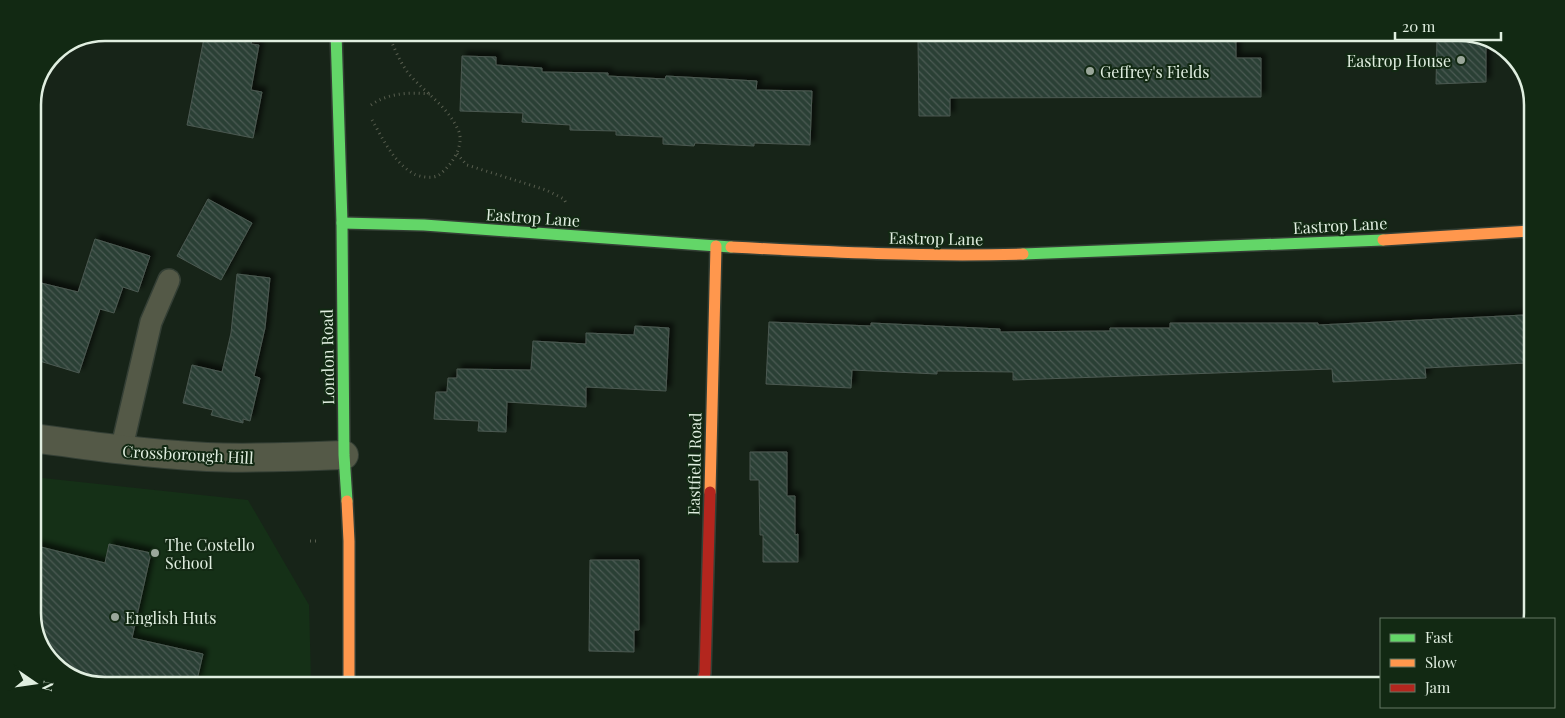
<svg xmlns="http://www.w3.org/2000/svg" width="1565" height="718" font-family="'Playfair Display',serif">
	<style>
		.built { fill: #153017 }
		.building { fill: url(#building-back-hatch); stroke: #4b5951; filter: url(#shadow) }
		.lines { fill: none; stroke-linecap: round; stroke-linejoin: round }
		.lane-casing { stroke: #343f35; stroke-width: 24 }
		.street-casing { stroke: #343f35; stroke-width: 30 }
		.fast-casing { stroke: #343f35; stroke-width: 14 }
		.slow-casing { stroke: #343f35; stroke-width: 14 }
		.jam-casing { stroke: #343f35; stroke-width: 14 }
		.path { stroke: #585e4f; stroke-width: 3; stroke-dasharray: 1 4; stroke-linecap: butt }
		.lane { stroke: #545947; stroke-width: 21 }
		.street { stroke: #545947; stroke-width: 28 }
		.fast { stroke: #63d668; stroke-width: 11 }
		.slow { stroke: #ff974d; stroke-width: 11 }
		.jam { stroke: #b3261e; stroke-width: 11 }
		.poi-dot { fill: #9aa79a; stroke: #122913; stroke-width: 2 }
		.labels { text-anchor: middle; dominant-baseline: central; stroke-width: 4; stroke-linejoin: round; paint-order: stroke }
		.poi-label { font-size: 16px; fill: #e0eee0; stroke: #122913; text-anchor: start }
		.street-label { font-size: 16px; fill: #e0eee0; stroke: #122913 }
		.rim { fill: none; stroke: #e0eee0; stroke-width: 2.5 }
	</style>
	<defs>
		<pattern id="building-back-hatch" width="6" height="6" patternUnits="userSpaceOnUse" patternTransform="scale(1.25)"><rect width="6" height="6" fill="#2c3f36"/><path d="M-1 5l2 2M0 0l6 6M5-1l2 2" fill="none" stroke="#4a5b53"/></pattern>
		<filter id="shadow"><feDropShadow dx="4.5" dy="-4.5" stdDeviation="2.5" flood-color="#0009"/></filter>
	</defs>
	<rect width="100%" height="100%" fill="#172418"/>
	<polygon class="built" points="33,477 248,500 309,605 311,681 77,680 47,657 33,618"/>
	<g class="building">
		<polygon points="205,33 253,33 251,44 259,45 251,90 262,92 253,138 187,125"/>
		<polygon points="1045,36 1236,37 1236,58 1261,58 1261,97 950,98 950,116 919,116 918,41 1045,40"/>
		<polygon points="1437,38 1486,38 1486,82 1436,84"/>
		<polygon points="462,56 496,57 496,65 542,68 542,72 608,73 608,76 665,79 666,76 757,81 756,90 812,91 810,145 754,143 754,146 695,143 694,146 663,144 663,137 616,135 616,131 570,130 570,125 522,122 523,113 460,111"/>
		<polygon points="208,199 252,223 221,280 177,256"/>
		<polygon points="95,239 150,256 138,292 123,287 114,313 100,309 79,373 33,359 33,281 78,292"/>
		<polygon points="237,274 270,278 265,328 254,376 260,378 250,421 243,419 243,423 211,415 213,410 183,403 192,365 222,372 231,333"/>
		<polygon points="1524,315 1527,363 1425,368 1426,378 1333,382 1332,369 1013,380 1013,372 937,371 937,374 852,370 851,388 766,384 769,322 871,326 871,323 1000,329 1000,332 1110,331 1110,328 1170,328 1170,323 1318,323 1318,325"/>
		<polygon points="635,326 669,328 666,391 586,387 586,407 507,402 506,432 478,431 479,421 434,419 436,392 447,392 448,378 457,378 457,369 531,370 533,341 586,344 586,333 634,335"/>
		<polygon points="750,452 787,452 787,496 795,496 795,535 798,534 798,562 763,562 763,535 760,535 759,480 750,480"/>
		<polygon points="109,544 151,553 132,638 203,654 197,680 77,680 47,657 33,618 33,545 105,563"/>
		<polygon points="590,560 639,560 639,630 634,630 634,652 589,651"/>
	</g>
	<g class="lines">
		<defs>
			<polyline id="lane" points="121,451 151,322 169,280"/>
			<path id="street" d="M33 438C91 446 148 454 207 457 253 459 298 457 344 455"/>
			<g id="fast">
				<polyline points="336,33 342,223 344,455 347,501"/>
				<polyline points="342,223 424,225 731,247"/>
				<polyline points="1023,254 1383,240"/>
			</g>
			<g id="slow">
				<polyline points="1383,240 1531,231"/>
				<path d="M731 247C828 252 926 257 1023 254"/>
				<polyline points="710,492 716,246"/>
				<polyline points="347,501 349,541 349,681"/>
			</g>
			<polyline id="jam" points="702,682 705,673 710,492"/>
		</defs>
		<use href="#lane" class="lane-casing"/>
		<use href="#street" class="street-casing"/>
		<use href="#fast" class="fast-casing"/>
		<use href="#slow" class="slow-casing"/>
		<use href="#jam" class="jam-casing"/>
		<g class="path">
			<path d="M371 105C388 93 409 92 430 94"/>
			<path d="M372 120C383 139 394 163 414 174 420 177 433 179 439 175 451 166 464 147 459 132 449 107 426 94 409 74 400 63 394 47 388 34"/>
			<polyline points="457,154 467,165 546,190 564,199 566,203"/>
			<polyline points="310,541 318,541"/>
		</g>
		<use href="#lane" class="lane"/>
		<use href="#street" class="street"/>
		<use href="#fast" class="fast"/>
		<use href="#slow" class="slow"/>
		<use href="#jam" class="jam"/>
	</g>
	<g class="poi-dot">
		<circle cx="1461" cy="60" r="5"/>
		<circle cx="1090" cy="71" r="5"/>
		<circle cx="155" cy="553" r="5"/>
		<circle cx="115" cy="617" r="5"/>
	</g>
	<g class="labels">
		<g class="poi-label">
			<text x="1451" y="60" text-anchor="end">Eastrop House</text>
			<text x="1100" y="71">Geffrey's Fields</text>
			<text x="165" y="544">The Costello<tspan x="165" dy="18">School</tspan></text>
			<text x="125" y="617">English Huts</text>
		</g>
		<g class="street-label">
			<text transform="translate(533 217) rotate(4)">Eastrop Lane</text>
			<text transform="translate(1340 225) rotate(-3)">Eastrop Lane</text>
			<text transform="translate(936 238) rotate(1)">Eastrop Lane</text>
			<text transform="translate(327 357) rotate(-91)">London Road</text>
			<text transform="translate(188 454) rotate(3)">Crossborough Hill</text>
			<text transform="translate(694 464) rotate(-89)">Eastfield Road</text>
		</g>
	</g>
	<path d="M0 0H1565V718H0ZM105 41H1460A64 64 0 0 1 1524 105V613A64 64 0 0 1 1460 677H105A64 64 0 0 1 41 613V105A64 64 0 0 1 105 41Z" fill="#122913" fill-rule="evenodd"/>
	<path class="rim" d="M105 41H1460A64 64 0 0 1 1524 105V613A64 64 0 0 1 1460 677H105A64 64 0 0 1 41 613V105A64 64 0 0 1 105 41Z"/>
	<rect x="1380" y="618" width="175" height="90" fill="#122913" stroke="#647865"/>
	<rect x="1390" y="634" width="25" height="8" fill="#63d668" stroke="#647865"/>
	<text x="1425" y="643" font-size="15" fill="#e0eee0">Fast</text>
	<rect x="1390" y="659" width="25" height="8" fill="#ff974d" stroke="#647865"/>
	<text x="1425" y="668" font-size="15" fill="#e0eee0">Slow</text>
	<rect x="1390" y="684" width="25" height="8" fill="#b3261e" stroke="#647865"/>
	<text x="1425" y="693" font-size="15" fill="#e0eee0">Jam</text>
	<g transform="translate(35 683) rotate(103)" stroke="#122913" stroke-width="4" paint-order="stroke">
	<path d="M0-4L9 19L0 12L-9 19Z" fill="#e0eee0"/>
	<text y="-8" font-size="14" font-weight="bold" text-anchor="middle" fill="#e0eee0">N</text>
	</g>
	<path d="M1395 32v8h106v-8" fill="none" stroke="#e0eee0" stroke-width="2.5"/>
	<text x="1402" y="32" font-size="15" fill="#e0eee0" stroke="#122913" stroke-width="4" paint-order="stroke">20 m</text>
</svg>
